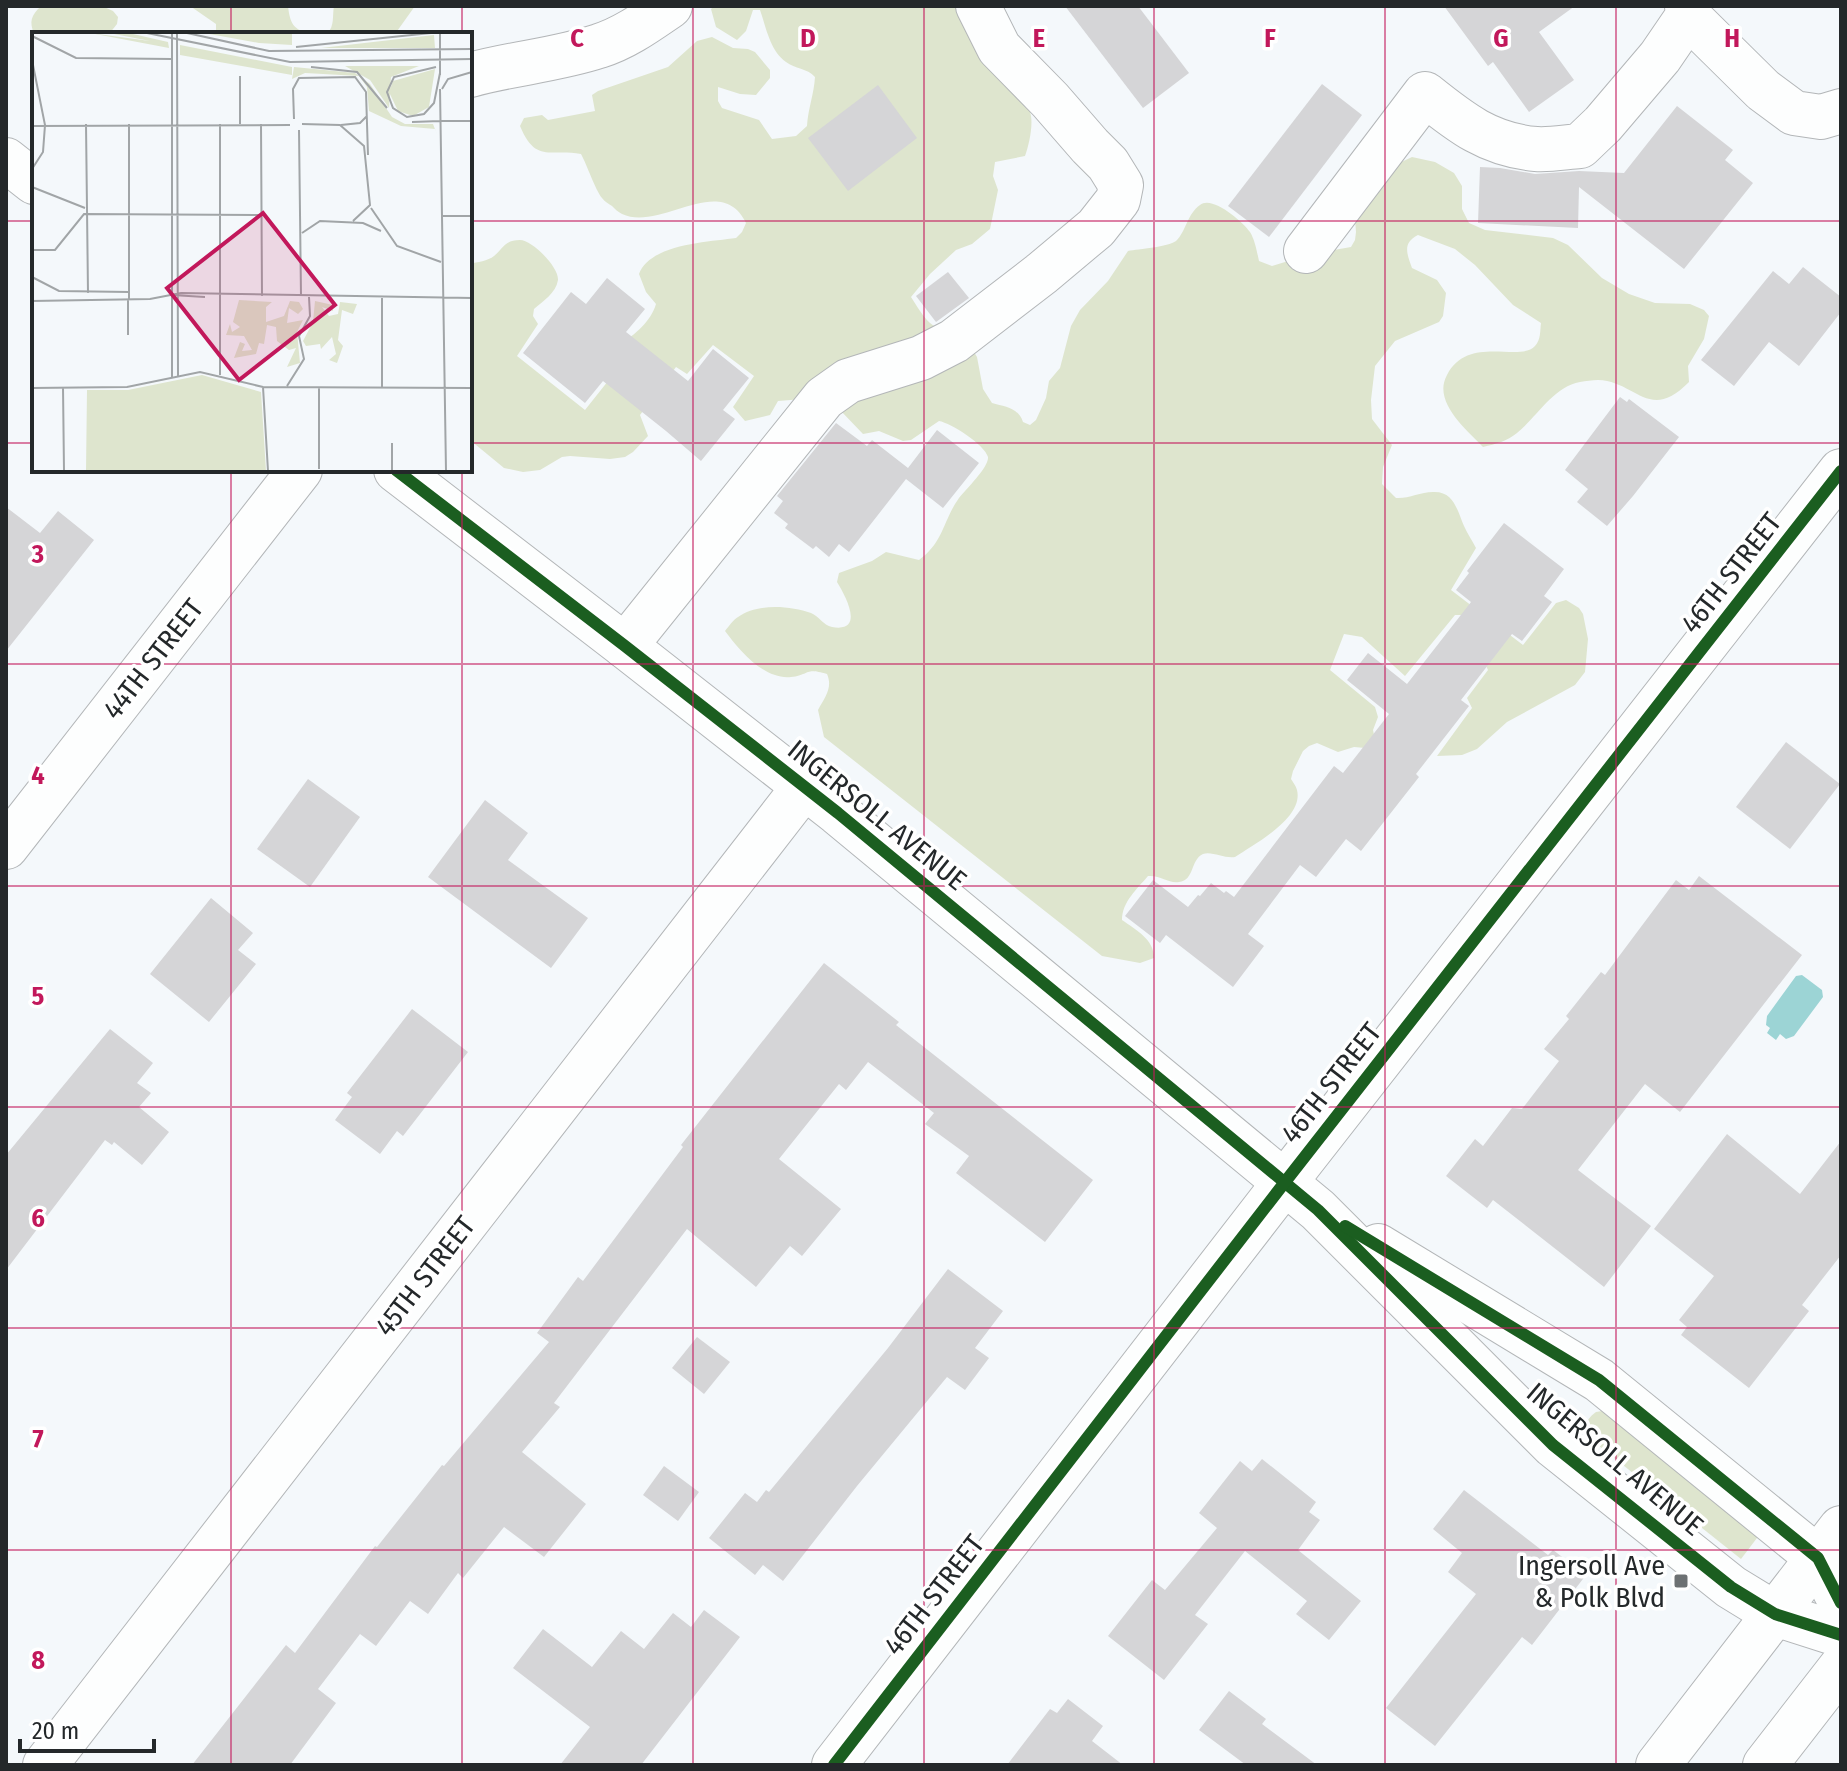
<svg xmlns="http://www.w3.org/2000/svg" width="1847" height="1771" font-family="'Fira Sans Condensed',sans-serif">
	<style>
		.green { fill: #dee5ce }
		.water { fill: #9cd4d5 }
		.building { fill: #d5d5d7 }
		.lines { fill: none; stroke-linecap: round; stroke-linejoin: round }
		.minor-casing { stroke: #b3b6b8; stroke-width: 46 }
		.major-casing { stroke: #b3b6b8; stroke-width: 46 }
		.minor { stroke: #fdfefe; stroke-width: 44 }
		.major { stroke: #fdfefe; stroke-width: 44 }
		.cycleway-casing { stroke: #fff; stroke-width: 17 }
		.cycleway { stroke: #1b5e20; stroke-width: 12 }
		.grid { fill: none; stroke: #c2185b; stroke-width: 2; stroke-opacity: 0.55 }
		.poi-dot { fill: #6d7173; stroke: #fff; stroke-width: 3 }
		.labels { text-anchor: middle; dominant-baseline: central; stroke-width: 7; stroke-linejoin: round; paint-order: stroke }
		.street-label { font-size: 28px; fill: #24282a; stroke: #fff }
		.poi-label { font-size: 28px; fill: #24282a; stroke: #fff; text-anchor: end }
		.inset-road { fill: none; stroke: #a1a5a7; stroke-width: 2 }
		.view { fill: #c2185b; fill-opacity: 0.15; stroke: #c2185b; stroke-width: 4 }
		.inset-edge { fill: none; stroke: #24282a; stroke-width: 4 }
		.grid-label { font-size: 26px; text-anchor: middle; font-weight: bold; fill: #c2185b; stroke: #fff; stroke-width: 7; stroke-linejoin: round; paint-order: stroke }
	</style>
	<rect width="100%" height="100%" fill="#f4f8fb"/>
	<g class="green">
		<path d="M41 6H102L113 11 118 17 117 24 109 34H34C29 21 31 16 41 6Z"/>
		<path d="M190 6H288C290 23 293 30 311 34H216V24Z"/>
		<path d="M334 6H415L395 34H327C335 25 332 17 334 6Z"/>
		<path d="M714 6H968C975 29 979 57 995 76 1004 87 1025 99 1030 112 1034 123 1029 145 1025 156L995 162 993 176 998 190 990 229 972 244 956 250 930 274 911 297C930 327 930 327 965 337L977 357 983 389 992 403C1005 407 1018 407 1023 422L1030 425 1036 420 1046 398 1049 381 1060 368 1071 326 1080 310 1108 281 1128 251C1139 249 1168 247 1176 241 1186 232 1187 214 1200 205 1212 195 1242 221 1250 232 1255 240 1257 252 1259 261L1272 266 1311 254 1351 247 1355 240 1356 232 1354 207 1374 175 1412 157 1435 162 1454 173 1462 186V209L1469 223 1485 230 1553 238 1568 245 1602 278 1629 294 1655 303 1690 304 1704 310 1709 316 1704 339 1688 366 1689 382C1649 423 1636 381 1598 380 1592 380 1586 381 1580 382 1553 387 1537 417 1517 433 1507 441 1496 444 1483 447 1467 430 1432 402 1447 375 1468 334 1520 363 1535 346 1541 340 1540 330 1541 323L1513 305 1475 265 1455 249 1418 235C1402 243 1407 254 1412 268L1437 280 1446 293 1443 316 1439 322 1395 341 1375 366 1371 400 1372 419 1392 445 1383 467 1382 484 1396 498C1408 499 1420 492 1433 492 1454 491 1457 510 1464 526 1467 533 1472 540 1476 548L1451 590 1523 645 1556 603 1566 600 1579 608 1583 614 1588 639 1585 672 1575 685 1507 722 1477 749 1462 755 1437 756 1472 708 1467 698 1488 670 1462 615H1455L1405 676 1362 637 1344 634 1330 670 1375 707 1378 717 1373 730 1377 749 1354 747 1338 752 1317 743 1309 746 1303 751 1293 771 1291 779C1293 782 1296 786 1297 790 1304 818 1254 844 1235 857 1225 859 1212 851 1203 854 1190 860 1195 880 1179 882 1169 884 1161 875 1148 876 1137 889 1122 902 1122 920 1136 930 1154 939 1154 958L1140 963 1102 956 824 737 818 710C825 697 833 688 827 674 804 667 810 675 791 677 764 680 739 650 725 631 729 626 733 620 738 617 758 603 790 606 811 613 819 616 823 625 832 627 866 633 845 595 837 582L839 573 872 561 886 552 919 560C944 542 943 520 959 498 966 489 989 467 988 457 985 445 951 423 939 421L911 440 903 441 879 431 863 434 840 410 803 399 778 401 770 415 745 421 733 407 754 376 713 345 687 374 676 367 640 415 648 436 633 452 625 457 610 459 570 456 562 457 540 470 523 472 504 468 470 440V264C477 262 488 261 494 256 503 249 504 240 520 240 532 240 559 267 558 280 556 293 543 301 534 309L533 316 538 324 517 356 585 410 612 376 620 344C635 335 651 321 656 304L646 292 639 274C650 244 708 242 736 238L742 232 746 223C721 171 661 232 622 214 618 212 615 209 612 206 609 204 605 202 602 198 595 189 587 165 581 154 550 148 536 164 520 126L524 118 542 115 548 120 595 111 592 95 598 91 668 67 697 41 712 37 733 48 748 49 755 52 770 70V78L756 95 740 94 718 87V101L722 108 759 120 772 139 796 136 807 126C808 109 814 94 815 77 807 68 795 69 786 62 770 51 766 27 760 10H753L746 31 737 40 716 27 711 9Z"/>
		<path d="M1602 1411 1760 1534 1741 1559 1589 1438C1581 1427 1587 1419 1596 1412Z"/>
	</g>
	<polygon class="water" points="1802,975 1822,990 1823,997 1794,1036 1786,1039 1780,1034 1776,1040 1767,1033 1770,1028 1766,1025 1767,1016 1796,976"/>
	<g class="building">
		<polygon points="1065,6 1138,6 1189,73 1143,108"/>
		<polygon points="1444,6 1575,6 1539,32 1574,80 1529,112 1493,62 1488,66"/>
		<polygon points="1322,84 1362,115 1269,237 1228,206"/>
		<polygon points="878,85 917,138 848,191 808,138"/>
		<polygon points="1677,106 1733,150 1725,160 1753,183 1684,269 1579,187 1578,228 1478,223 1480,167 1500,168 1535,174 1579,171 1624,173"/>
		<polygon points="1803,267 1841,297 1841,312 1799,366 1769,342 1734,386 1701,360 1773,271 1789,284"/>
		<polygon points="948,272 969,298 936,322 916,296"/>
		<polygon points="607,278 645,309 626,332 688,381 713,349 749,378 723,410 735,419 701,461 666,431 603,381 585,403 523,353 571,292 586,304"/>
		<polygon points="1620,397 1627,402 1629,399 1679,437 1633,496 1607,526 1577,502 1588,489 1565,470"/>
		<polygon points="836,423 867,446 872,440 908,468 937,430 979,463 943,508 906,479 849,552 839,544 829,557 816,546 813,549 785,528 788,524 774,513 783,501 777,496"/>
		<polygon points="6,507 40,533 58,511 94,540 6,651"/>
		<polygon points="1504,523 1564,569 1544,596 1552,602 1522,641 1512,634 1461,700 1469,706 1416,774 1419,777 1361,851 1346,839 1316,877 1300,865 1248,934 1264,946 1233,987 1166,935 1160,943 1125,916 1153,880 1188,907 1198,895 1200,896 1211,883 1224,893 1226,891 1234,897 1334,766 1343,773 1389,714 1347,680 1368,653 1407,684 1471,602 1456,590 1469,573 1467,571"/>
		<polygon points="1786,742 1840,784 1790,849 1736,807"/>
		<polygon points="308,779 360,817 310,887 257,849"/>
		<polygon points="485,800 528,833 508,860 588,918 551,968 428,877"/>
		<polygon points="1699,876 1802,955 1680,1112 1645,1084 1578,1170 1651,1226 1604,1287 1493,1200 1487,1208 1446,1176 1475,1139 1483,1146 1512,1108 1522,1109 1559,1061 1544,1049 1569,1019 1566,1016 1601,972 1605,975 1676,880 1689,890"/>
		<polygon points="211,898 253,933 238,950 256,964 209,1022 150,974"/>
		<polygon points="824,963 899,1022 896,1025 1093,1180 1045,1242 956,1173 969,1156 925,1124 934,1113 868,1062 846,1090 839,1084 779,1159 841,1209 802,1256 790,1246 756,1287 687,1229 554,1403 560,1407 522,1452 586,1504 544,1557 504,1527 463,1578 458,1573 428,1614 410,1601 376,1646 360,1634 318,1689 336,1703 290,1765 192,1765 286,1645 295,1653 375,1546 377,1547 442,1465 444,1466 549,1342 537,1333 578,1277 583,1281 683,1147 681,1145"/>
		<polygon points="412,1009 468,1052 403,1136 397,1131 380,1154 335,1120 352,1097 347,1093"/>
		<polygon points="110,1029 153,1063 137,1083 151,1093 139,1107 169,1132 142,1165 114,1142 112,1145 105,1140 6,1270 6,1155"/>
		<polygon points="1727,1134 1800,1194 1841,1141 1841,1255 1802,1305 1809,1311 1749,1388 1681,1335 1687,1327 1679,1320 1714,1276 1654,1229"/>
		<polygon points="948,1269 1003,1311 975,1348 989,1358 965,1390 947,1377 857,1486 783,1581 763,1565 755,1575 709,1538 745,1493 757,1502 766,1490 769,1492 888,1348"/>
		<polygon points="697,1337 730,1362 704,1394 672,1368"/>
		<polygon points="1262,1459 1316,1502 1309,1512 1320,1520 1298,1550 1361,1601 1329,1640 1296,1614 1307,1601 1245,1551 1195,1615 1208,1624 1164,1680 1108,1636 1152,1580 1165,1590 1217,1528 1199,1513 1240,1461 1252,1471"/>
		<polygon points="664,1466 699,1492 678,1521 643,1495"/>
		<polygon points="1464,1490 1548,1555 1553,1550 1586,1575 1532,1645 1522,1637 1435,1746 1386,1708 1476,1594 1448,1572 1462,1553 1433,1529"/>
		<polygon points="704,1610 740,1637 641,1765 560,1765 590,1727 513,1668 543,1629 592,1667 621,1631 644,1649 673,1613 691,1627"/>
		<polygon points="1229,1691 1266,1719 1262,1724 1317,1765 1246,1765 1199,1730"/>
		<polygon points="1068,1699 1103,1726 1092,1741 1123,1765 1007,1765 1050,1709 1057,1713"/>
	</g>
	<g class="lines">
		<defs>
			<g id="minor">
				<polyline points="1688,16 1763,90 1794,113 1821,117 1841,111"/>
				<path d="M470 75C513 63 557 60 599 46 625 38 648 21 670 6"/>
				<path d="M1306 251 1425 94C1461 123 1489 145 1536 149 1550 150 1566 147 1580 146L1603 124 1660 57 1688 16 1687 6"/>
				<polyline points="625,646 824,398 848,381 921,358 954,341 1041,274 1096,228 1118,200 1121,185 1108,164 1090,146 1050,100 999,48 978,6"/>
				<polyline points="6,847 300,470"/>
				<polyline points="45,1765 804,787"/>
				<polyline points="834,1765 1285,1182 1841,471"/>
				<polyline points="1658,1765 1841,1528"/>
				<polyline points="1765,1765 1841,1667"/>
			</g>
			<g id="major">
				<polyline points="6,160 34,182"/>
				<polyline points="396,470 625,646 838,813 1318,1210 1553,1445 1731,1587 1775,1614 1841,1635"/>
				<polyline points="1378,1246 1599,1380 1818,1558 1841,1603"/>
			</g>
		</defs>
		<use href="#minor" class="minor-casing"/>
		<use href="#major" class="major-casing"/>
		<use href="#minor" class="minor"/>
		<use href="#major" class="major"/>
		<defs>
			<g id="cycleway">
				<polyline points="396,470 625,646 838,813 1318,1210 1553,1445 1731,1587 1775,1614 1841,1635"/>
				<polyline points="1345,1226 1599,1380 1818,1558 1841,1603"/>
				<polyline points="834,1765 1285,1182 1841,471"/>
			</g>
		</defs>
		<use href="#cycleway" class="cycleway-casing"/>
		<use href="#cycleway" class="cycleway"/>
	</g>
	<path class="grid" d="M231 6V34M462 6V34M693 6V1765M924 6V1765M1154 6V1765M1385 6V1765M1616 6V1765M6 221H34M470 221H1841M6 443H34M470 443H1841M231 470V1765M462 470V1765M6 664H1841M6 886H1841M6 1107H1841M6 1328H1841M6 1550H1841"/>
	<rect class="poi-dot" x="1673" y="1573" width="16" height="16" rx="4"/>
	<g class="labels">
		<g class="street-label">
			<text transform="translate(1731 573) rotate(-52)">46TH STREET</text>
			<text transform="translate(153 659) rotate(-52)">44TH STREET</text>
			<text transform="translate(877 815) rotate(39)">INGERSOLL AVENUE</text>
			<text transform="translate(1331 1083) rotate(-52)">46TH STREET</text>
			<text transform="translate(425 1276) rotate(-52)">45TH STREET</text>
			<text transform="translate(1615 1459) rotate(40)">INGERSOLL AVENUE</text>
			<text transform="translate(934 1595) rotate(-52)">46TH STREET</text>
		</g>
		<g class="poi-label">
			<text x="1665" y="1565">Ingersoll Ave<tspan x="1665" dy="32">&amp; Polk Blvd</tspan></text>
		</g>
	</g>
	<g transform="translate(32 32)">
		<rect width="440" height="440" fill="#f4f8fb"/>
		<path d="M58 1 118 9 77 1 101 2 136 10 137 16ZM172 1 260 2V13L227 11ZM402 3 403 16H289ZM148 13 260 35V43L148 23ZM313 34H387L359 45 357 76 338 48ZM262 35 323 41 338 52 360 85 373 92H401L406 105 403 97 369 94 337 79 335 55 327 44 273 41 260 47ZM403 37 397 75 381 84 366 79 357 60 361 49ZM207 268 240 270 234 275V290L252 284 258 269 267 270 271 277 266 282 257 276 255 291 271 288 265 300 268 331 255 335 264 316 257 318 245 309 244 295 235 293 232 312 227 311 224 322 202 326 208 310 213 312 210 319 220 318 212 304 194 303 198 292 200 300 208 295 201 290ZM283 269 301 273V279L290 275 297 284 306 282 308 270 325 272 321 282 310 278 306 308 311 314 305 331 297 328 304 322 300 305 289 317 288 312 274 314 271 309 281 290ZM170 343 229 360 234 439H54L55 358H96Z" fill="#dee5ce"/>
		<path class="inset-road" d="M115 1 258 30 440 27M140 1V345M145 1 146 344M155 1 237 19 440 17M272 1H363M408 1V43M408 1H440M0 4 44 26 140 27M264 15 399 1M0 28 13 93 11 120 0 137M279 35 325 40 355 76M404 35 362 45 355 60 361 76 375 85 392 82 402 71 408 41M208 44V92M408 57 414 439M410 57 416 47 440 40M262 87 261 57 267 46 323 45 334 60 336 123M408 89H440M380 90 408 89M54 92 56 261M97 92V267M188 92V343M229 92 230 264M270 92 308 93 332 114 338 173 321 189M309 93 328 91 335 84M0 94 258 93M267 98 269 264M0 155 53 176M339 176 365 214 409 230M409 184H440M270 201 288 189 331 191 349 199M0 218H23L52 182 229 183M0 245 27 259 97 260M140 263 173 265M350 266V356M96 267V303M0 269 118 267 149 261 440 266M255 354 272 327 267 304 278 284 277 265M31 355 32 439M231 355 236 439M287 355V437M0 356 95 355 168 340 231 355 440 356M360 411V439"/>
		<path class="view" d="M231 181 303 273 207 348 135 256Z"/>
		<rect width="440" height="440" class="inset-edge"/>
	</g>
	<g class="grid-label">
		<text x="577" y="47">C</text>
		<text x="808" y="47">D</text>
		<text x="1039" y="47">E</text>
		<text x="1270" y="47">F</text>
		<text x="1501" y="47">G</text>
		<text x="1732" y="47">H</text>
		<text x="38" y="563">3</text>
		<text x="38" y="784">4</text>
		<text x="38" y="1005">5</text>
		<text x="38" y="1227">6</text>
		<text x="38" y="1448">7</text>
		<text x="38" y="1669">8</text>
	</g>
	<rect width="1847" height="1771" fill="none" stroke="#24282a" stroke-width="16"/>
	<path d="M20 1739v12h134v-12" fill="none" stroke="#24282a" stroke-width="4"/>
	<text x="32" y="1739" font-size="24" fill="#24282a" stroke="#ffffff" stroke-width="6" paint-order="stroke">20 m</text>
</svg>
